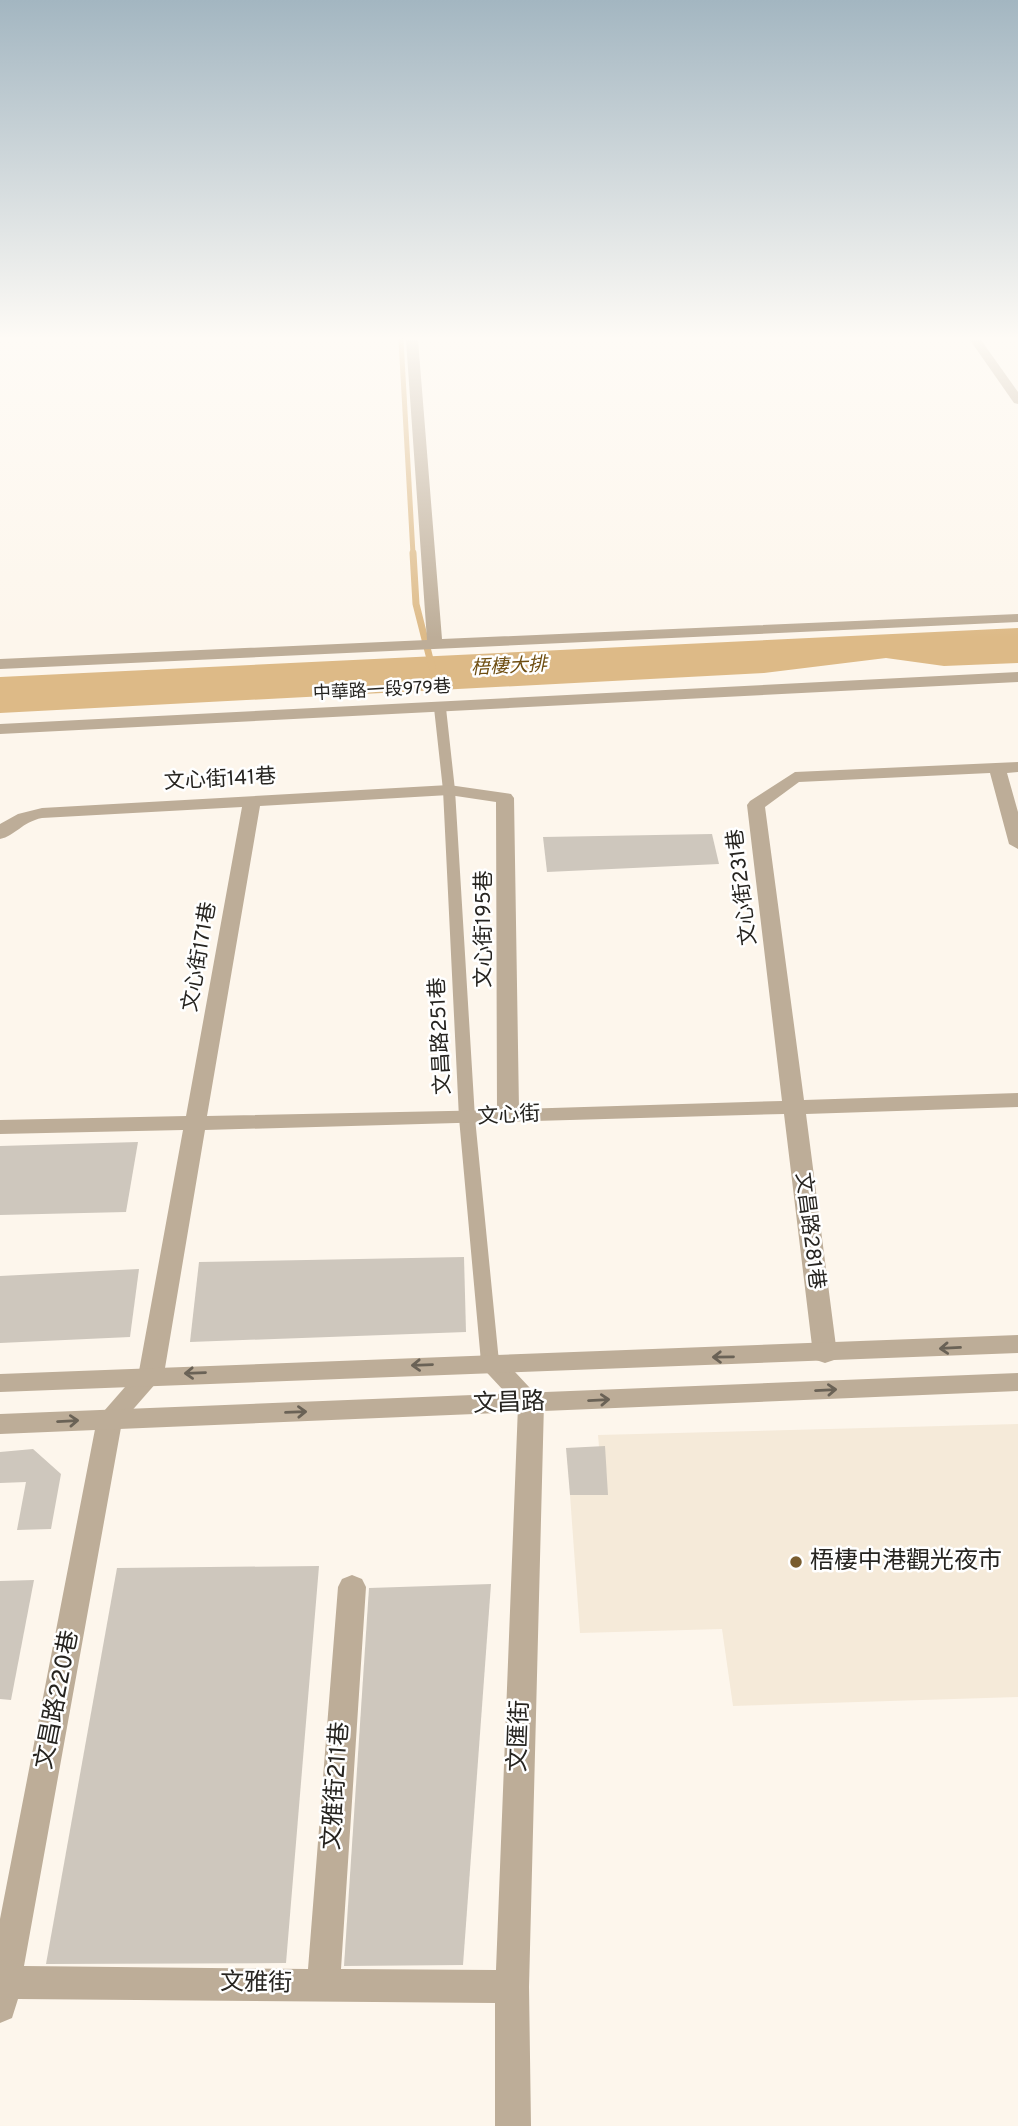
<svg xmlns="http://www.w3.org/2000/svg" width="1018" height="2126" font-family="Overpass,'Noto Sans TC',sans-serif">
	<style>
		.built { fill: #f5ead9 }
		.water { fill: #ddba87 }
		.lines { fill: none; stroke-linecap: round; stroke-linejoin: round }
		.stream-far1 { stroke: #ddba87; stroke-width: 5 }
		.stream { stroke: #ddba87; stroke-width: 7 }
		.building { fill: #cec7bd }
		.service { fill: #bdad98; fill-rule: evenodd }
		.minor { fill: #bdad98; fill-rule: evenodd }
		.tertiary { fill: #bdad98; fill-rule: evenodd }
		.oneway { stroke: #6a6256 }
		.poi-dot { fill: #795d30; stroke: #fff; stroke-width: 2.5 }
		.labels { text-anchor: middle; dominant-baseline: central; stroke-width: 5; stroke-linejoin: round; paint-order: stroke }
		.far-street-label { font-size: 18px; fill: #262420; stroke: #fff }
		.far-water-label { font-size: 19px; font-style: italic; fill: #6f4e11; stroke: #fff }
		.street-label { font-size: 21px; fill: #262420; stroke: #fff }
		.near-street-label { font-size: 24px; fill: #262420; stroke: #fff }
		.near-poi-label { font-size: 24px; fill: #262420; stroke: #fff; text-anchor: start }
	</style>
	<rect width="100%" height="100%" fill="#fdf6ec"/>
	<polygon class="built" points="1018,1424 1018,1697 733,1706 722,1629 580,1633 570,1495 603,1493 598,1435"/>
	<polygon class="water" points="1018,628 1018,663 944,666 886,658 764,673 0,713 0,677"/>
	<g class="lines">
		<polyline class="stream-far1" points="401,340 413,554"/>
		<polyline class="stream" points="413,553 416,604 432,667"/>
	</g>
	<g class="building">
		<polygon points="712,834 719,864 547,872 543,837"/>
		<polygon points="138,1142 126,1212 0,1215 0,1146"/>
		<polygon points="464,1257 466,1332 190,1342 199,1262"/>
		<polygon points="139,1269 130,1337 0,1343 0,1276"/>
		<polygon points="605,1446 608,1495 570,1495 566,1448"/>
		<polygon points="33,1449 61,1474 51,1529 17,1530 26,1482 0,1483 0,1452"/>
		<polygon points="319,1566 286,1963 46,1964 117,1568"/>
		<polygon points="34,1580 11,1700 0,1699 0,1581"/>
		<polygon points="491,1584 463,1965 344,1966 369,1588"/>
	</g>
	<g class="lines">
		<polygon class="service" points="440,704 446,708 455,790 475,1118 499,1362 497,1367 490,1369 483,1367 481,1362 459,1118 443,790 434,708"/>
		<g class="minor">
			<polygon points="406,340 418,340 442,639 1018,614 1018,622 0,669 0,659 427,640"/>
			<polygon points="970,340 981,340 1018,392 1018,404 1014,403"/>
			<polygon points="1018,672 1018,682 0,734 0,724"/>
			<path d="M1018 762V772L1007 773 1018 812V849L1009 844 990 773 799 782 765 807 804 1100 1018 1093V1107L806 1114 837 1354 834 1360 825 1363 816 1360 813 1354 784 1114 205 1130 164 1374 122 1422 24 1966 308 1969 338 1587 342 1579 352 1575 362 1579 366 1587 341 1969 496 1970 518 1406 477 1362 481 1355 490 1353 499 1355 544 1403 529 1987 531 2126H495V2003L18 1999 12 2018 0 2023V1919L97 1419 139 1371 183 1130 0 1134V1120L186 1116 242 807 42 818C22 822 15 836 0 839V824L18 814 42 808 449 785 511 794 514 798 519 1109 782 1101 747 805 750 801 795 772ZM449 795 496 802 497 1110 207 1116 260 806Z"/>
		</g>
		<g class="tertiary">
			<polygon points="1018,1335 1018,1353 0,1392 0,1374"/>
			<polygon points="1018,1373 1018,1391 0,1434 0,1414"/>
		</g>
	</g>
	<defs><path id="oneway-shaft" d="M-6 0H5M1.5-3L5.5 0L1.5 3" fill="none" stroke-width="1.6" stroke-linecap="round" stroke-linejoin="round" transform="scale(1.75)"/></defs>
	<g class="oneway">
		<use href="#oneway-shaft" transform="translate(950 1348) rotate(177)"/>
		<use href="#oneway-shaft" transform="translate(723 1357) rotate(179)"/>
		<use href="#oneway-shaft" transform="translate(422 1365) rotate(178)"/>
		<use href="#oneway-shaft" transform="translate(195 1373) rotate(178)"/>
		<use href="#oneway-shaft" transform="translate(826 1390) rotate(-3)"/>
		<use href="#oneway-shaft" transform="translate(599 1400) rotate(-3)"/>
		<use href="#oneway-shaft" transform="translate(296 1412) rotate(-2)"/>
		<use href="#oneway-shaft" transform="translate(68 1421) rotate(-3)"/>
	</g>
	<linearGradient id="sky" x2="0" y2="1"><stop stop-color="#a3b6c1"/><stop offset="0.53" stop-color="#fefbf6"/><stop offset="1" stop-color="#fefbf6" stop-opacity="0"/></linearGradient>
	<rect width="1018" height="638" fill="url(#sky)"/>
	<circle class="poi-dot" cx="796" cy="1562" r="7"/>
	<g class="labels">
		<g class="far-street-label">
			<text transform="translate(382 691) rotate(-3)">中華路一段979巷</text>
		</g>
		<g class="far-water-label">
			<text transform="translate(509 667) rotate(-3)">梧棲大排</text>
		</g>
		<g class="street-label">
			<text transform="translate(220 780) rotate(-3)">文心街141巷</text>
			<text transform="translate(743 887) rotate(-97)">文心街231巷</text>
			<text transform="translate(484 929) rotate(-90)">文心街195巷</text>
			<text transform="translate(200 957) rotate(-80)">文心街171巷</text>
			<text transform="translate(441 1036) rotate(-93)">文昌路251巷</text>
			<text transform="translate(509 1116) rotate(-3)">文心街</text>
			<text transform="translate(809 1231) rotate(83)">文昌路281巷</text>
		</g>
		<g class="near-street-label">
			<text transform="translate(509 1404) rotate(-2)">文昌路</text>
			<text transform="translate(58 1700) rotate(-79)">文昌路220巷</text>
			<text transform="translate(520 1736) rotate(-88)">文匯街</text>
			<text transform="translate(337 1786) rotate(-86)">文雅街211巷</text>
			<text transform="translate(256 1984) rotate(1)">文雅街</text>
		</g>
		<g class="near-poi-label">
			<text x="810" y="1562">梧棲中港觀光夜市</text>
		</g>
	</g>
</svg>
